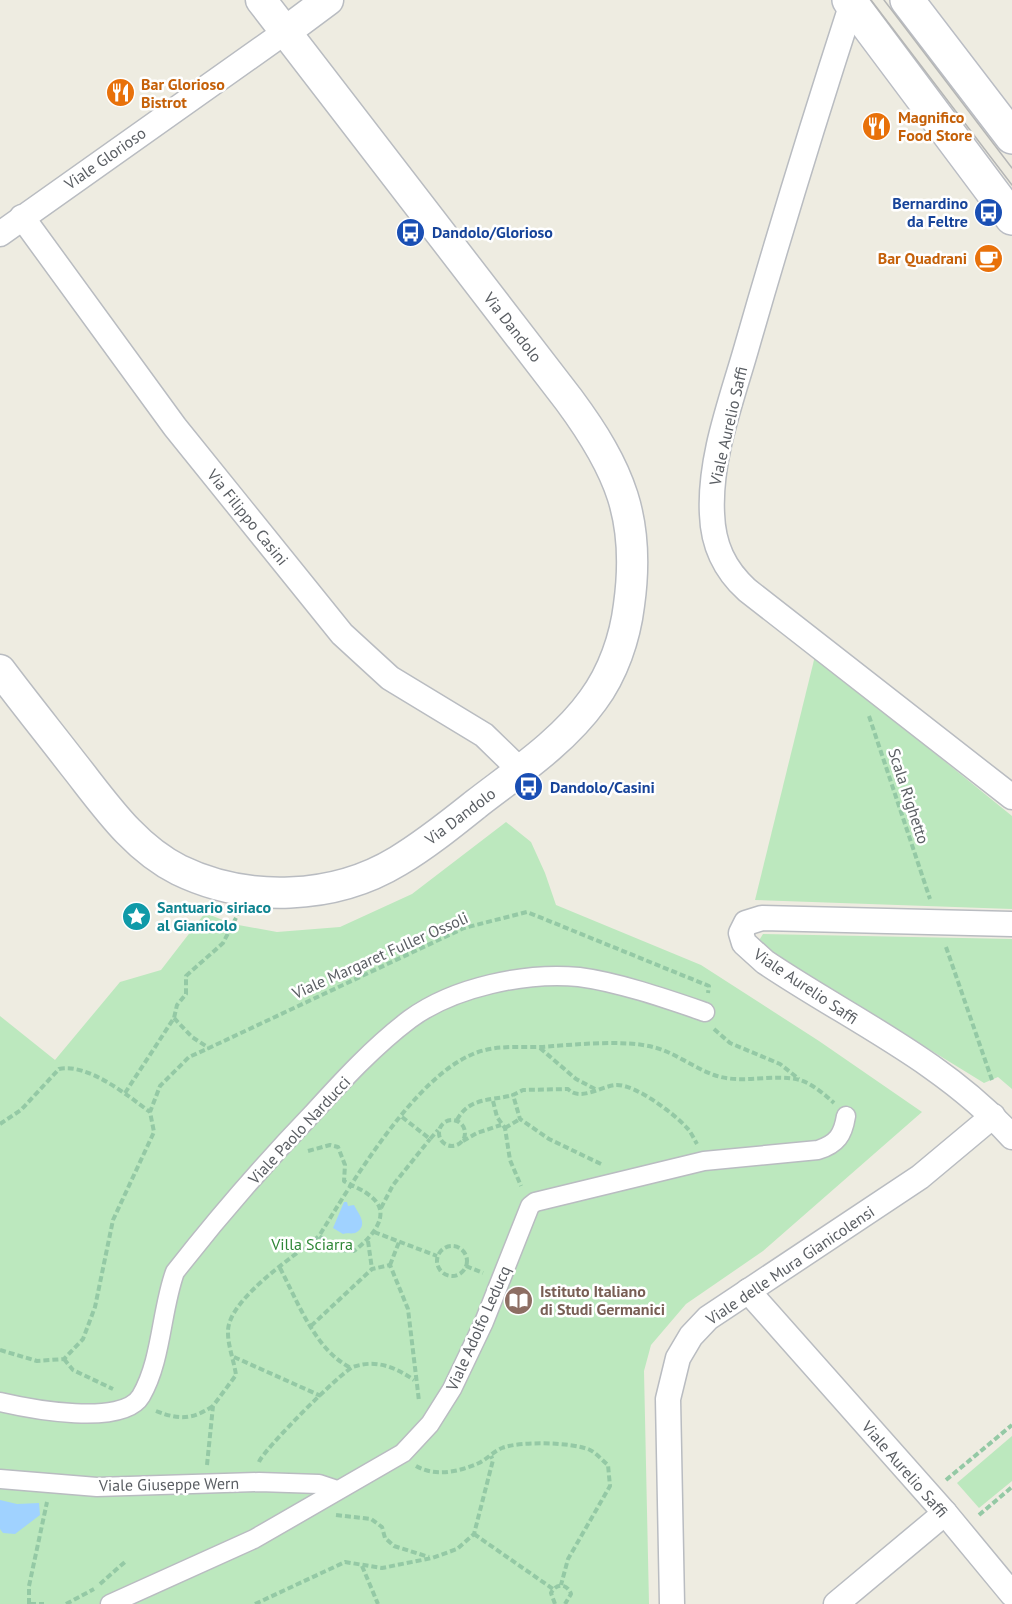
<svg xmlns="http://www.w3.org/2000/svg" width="1012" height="1604" font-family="'PT Sans',sans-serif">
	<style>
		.green { fill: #bce8be }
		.water { fill: #a0d2ff }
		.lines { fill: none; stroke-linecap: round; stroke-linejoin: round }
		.pedestrian-casing { stroke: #b9bcc1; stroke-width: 21 }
		.minor-casing { stroke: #b9bcc1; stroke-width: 27 }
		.tertiary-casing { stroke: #b9bcc1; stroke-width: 33 }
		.secondary-casing { stroke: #babdc4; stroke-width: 36 }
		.path { stroke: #94c9a5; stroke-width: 4; stroke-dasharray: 6 3; stroke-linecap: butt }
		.pedestrian { stroke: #fff; stroke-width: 18 }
		.minor { stroke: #fff; stroke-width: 24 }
		.tertiary { stroke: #fff; stroke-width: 30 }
		.secondary { stroke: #fff; stroke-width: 33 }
		.tram { stroke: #b5b6b6; stroke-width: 1.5 }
		.labels { text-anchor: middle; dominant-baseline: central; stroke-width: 5; stroke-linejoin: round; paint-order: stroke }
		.food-label { font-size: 16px; font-weight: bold; fill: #c56008; stroke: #fff; text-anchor: start }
		.street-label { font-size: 16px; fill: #5a5e63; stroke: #fff }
		.transit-label { font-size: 16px; font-weight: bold; fill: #164399; stroke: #fff; text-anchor: start }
		.culture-label { font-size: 16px; font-weight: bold; fill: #0d838f; stroke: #fff; text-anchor: start }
		.park-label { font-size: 16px; fill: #2f8637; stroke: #fff }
		.education-label { font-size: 16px; font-weight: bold; fill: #785e54; stroke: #fff; text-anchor: start }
	</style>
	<rect width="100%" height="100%" fill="#eeece1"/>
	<g class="green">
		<polygon points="815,656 1012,816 1012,909 755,900"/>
		<polygon points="506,822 531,842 545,873 556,905 701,965 819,1041 922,1112 763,1251 686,1304 651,1345 644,1371 649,1604 0,1604 0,1016 55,1060 120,982 161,970 205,913 233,924 277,932 340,927 412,894"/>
		<polygon points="763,934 1012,939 1012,1089 998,1077 984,1083 766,949 758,942"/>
		<polygon points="1012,1436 1012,1481 979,1508 957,1483"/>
	</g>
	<g class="water">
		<path d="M344 1202H347L348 1206 354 1205C357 1212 369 1224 357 1232 352 1235 347 1232 343 1234L333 1228Z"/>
		<polygon points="0,1500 17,1504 39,1503 40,1515 15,1534 3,1533 0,1529"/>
	</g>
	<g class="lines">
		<defs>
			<g id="pedestrian">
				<path d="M0 1402C30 1409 123 1427 141 1396 162 1360 161 1310 175 1272 218 1217 264 1164 312 1114 342 1081 374 1046 410 1019 454 987 525 972 579 977 618 982 667 999 705 1012"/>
				<polyline points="0,1479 97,1487 259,1482 319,1484 337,1490"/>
				<path d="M110 1604 254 1539 403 1453 430 1424 452 1389 484 1322 530 1206 535 1202 704 1161 818 1150C837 1144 843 1135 846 1116"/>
			</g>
			<g id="minor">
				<path d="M852 3C815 117 780 231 747 346 732 399 709 458 712 514 713 545 724 569 747 590L1012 797"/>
				<polyline points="22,217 175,427 342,634 390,678 484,735 520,770"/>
				<polyline points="0,234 285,32"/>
				<path d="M1012 924 762 918 746 923 741 933 744 943 765 962C848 1018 944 1061 1012 1137"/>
				<polyline points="748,1291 945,1513 1012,1594"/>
				<polyline points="672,1604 668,1399 678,1358 691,1336 708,1318 920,1177 993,1116"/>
				<polyline points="836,1604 945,1513"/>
			</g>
			<g id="tertiary">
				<polyline points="285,32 328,0"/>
				<path d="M0 670C24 702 49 733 73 764 104 803 133 847 179 870 247 903 334 900 398 861 425 845 451 824 476 804 516 773 563 742 593 700 613 673 625 638 629 605 641 519 620 469 569 400L261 0"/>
			</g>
			<g id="secondary">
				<polyline points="849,0 1012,218"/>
				<polyline points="907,0 1012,137"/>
			</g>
		</defs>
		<use href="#pedestrian" class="pedestrian-casing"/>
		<use href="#minor" class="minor-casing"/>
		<use href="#tertiary" class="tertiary-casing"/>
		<use href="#secondary" class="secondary-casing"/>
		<g class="path">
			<polyline points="869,716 930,899"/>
			<polyline points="946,947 992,1080"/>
			<polyline points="174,1018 192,1037 209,1048 464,928 527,912 709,986 708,993"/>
			<polyline points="714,1029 730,1043 780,1064 799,1079"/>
			<polyline points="540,1048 576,1079 597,1090"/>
			<polyline points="125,1093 174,1018 177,1005 186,994 186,976 223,943 238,914"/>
			<polyline points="493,1101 497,1117 505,1128 510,1160 521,1186"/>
			<polyline points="402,1117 430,1139 438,1130"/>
			<circle cx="452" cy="1133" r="13"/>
			<path d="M457 1120C469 1097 491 1101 513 1095"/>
			<path d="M0 1124 21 1110 59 1069C88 1063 127 1095 150 1112"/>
			<polyline points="505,1128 520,1119"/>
			<polyline points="463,1141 477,1133 501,1125"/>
			<path d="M308 1151 330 1145 338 1147 345 1165 344 1181C352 1186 362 1189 369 1195 395 1213 371 1238 354 1251L339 1250 319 1236C352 1183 414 1078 473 1054 499 1043 526 1049 553 1046 581 1044 626 1040 653 1047 674 1052 694 1068 714 1075 741 1085 773 1073 800 1080 813 1084 825 1095 834 1103"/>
			<path d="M601 1164 549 1139 520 1119 513 1095 523 1090 568 1089C580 1102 601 1086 616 1085 635 1084 675 1114 687 1128 691 1132 694 1139 697 1144"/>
			<polyline points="381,1208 393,1185 430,1139"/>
			<polyline points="374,1232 437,1256"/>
			<polyline points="368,1241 372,1269"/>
			<circle cx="452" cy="1261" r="15"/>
			<polyline points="390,1265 399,1242"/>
			<polyline points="466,1266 483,1273"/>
			<path d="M280 1268C298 1302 315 1350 351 1368"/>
			<polyline points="311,1326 372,1269 390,1265 408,1309 419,1401"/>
			<polyline points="0,1350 37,1361 64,1359 83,1339 95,1307 113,1220 154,1132 150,1112 160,1086 189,1057 209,1048"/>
			<polyline points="234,1357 321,1396"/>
			<polyline points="64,1359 73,1370 113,1389"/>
			<path d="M156 1411C179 1420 192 1420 213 1406"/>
			<path d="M259 1462C263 1450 341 1372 353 1367 376 1359 395 1367 414 1380"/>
			<path d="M207 1465 213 1406 236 1375C234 1361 228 1346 228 1333 226 1300 295 1256 319 1236"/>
			<path d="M416 1466C435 1477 459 1472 479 1463 487 1459 494 1451 502 1448 519 1441 573 1442 590 1450 596 1453 602 1460 608 1465L610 1486 568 1559 561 1585"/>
			<polyline points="946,1480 1012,1425"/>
			<polyline points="336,1515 371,1519 382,1527 385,1538 394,1546 429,1557"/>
			<polyline points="979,1515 1012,1487"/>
			<polyline points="474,1534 553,1589"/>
			<polyline points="362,1566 378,1604"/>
			<polyline points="100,1584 126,1561"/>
			<polyline points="29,1604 29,1586 47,1502"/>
			<polyline points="30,1604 44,1604"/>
			<polyline points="66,1604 94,1589"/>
			<polyline points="255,1604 345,1562 382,1568 432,1558 457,1549 474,1534 493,1460 491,1456"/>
			<path d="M555 1604 551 1593C556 1583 567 1583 571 1594L565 1604"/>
		</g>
		<use href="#pedestrian" class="pedestrian"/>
		<use href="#minor" class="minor"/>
		<use href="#tertiary" class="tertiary"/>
		<use href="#secondary" class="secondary"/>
		<g class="tram">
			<polyline points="871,0 1012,185"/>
			<polyline points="884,0 1012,168"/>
		</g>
	</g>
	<defs>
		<symbol id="restaurant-disc" viewBox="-11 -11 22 22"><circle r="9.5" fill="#e8710a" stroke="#fff"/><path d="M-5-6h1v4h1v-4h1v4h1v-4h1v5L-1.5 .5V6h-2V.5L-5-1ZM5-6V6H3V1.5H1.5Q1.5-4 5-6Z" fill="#fff"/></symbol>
		<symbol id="bus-disc" viewBox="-11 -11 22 22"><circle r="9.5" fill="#1a4fb4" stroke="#fff"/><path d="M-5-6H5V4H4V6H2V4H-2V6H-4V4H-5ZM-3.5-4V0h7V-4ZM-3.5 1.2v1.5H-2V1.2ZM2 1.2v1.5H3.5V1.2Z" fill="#fff"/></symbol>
		<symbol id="cafe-disc" viewBox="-11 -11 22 22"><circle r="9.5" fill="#e8710a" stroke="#fff"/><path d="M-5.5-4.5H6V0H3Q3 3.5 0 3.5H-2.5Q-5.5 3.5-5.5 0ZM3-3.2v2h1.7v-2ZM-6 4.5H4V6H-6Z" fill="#fff"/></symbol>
		<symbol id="sight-disc" viewBox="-11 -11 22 22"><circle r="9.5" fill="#0f9aa8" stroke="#fff"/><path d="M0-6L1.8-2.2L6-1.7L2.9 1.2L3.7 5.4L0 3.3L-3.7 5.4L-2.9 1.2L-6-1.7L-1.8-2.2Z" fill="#fff"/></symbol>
		<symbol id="library-disc" viewBox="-11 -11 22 22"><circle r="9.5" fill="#8d6e63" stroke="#fff"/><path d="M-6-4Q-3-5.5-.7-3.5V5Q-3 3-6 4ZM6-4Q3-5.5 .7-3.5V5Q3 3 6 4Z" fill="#fff"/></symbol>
	</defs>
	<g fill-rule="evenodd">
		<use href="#restaurant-disc" x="104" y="76" width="33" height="33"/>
		<use href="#restaurant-disc" x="860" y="110" width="33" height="33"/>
		<use href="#bus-disc" x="972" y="196" width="33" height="33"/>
		<use href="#bus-disc" x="394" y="216" width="33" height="33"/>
		<use href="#cafe-disc" x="972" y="242" width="33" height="33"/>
		<use href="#bus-disc" x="512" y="770" width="33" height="33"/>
		<use href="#sight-disc" x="120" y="900" width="33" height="33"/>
		<use href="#library-disc" x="502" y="1284" width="33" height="33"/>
	</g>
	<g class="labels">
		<g class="food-label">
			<text x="141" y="84">Bar Glorioso<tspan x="141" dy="18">Bistrot</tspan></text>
			<text x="898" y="117">Magnifico<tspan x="898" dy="18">Food Store</tspan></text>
			<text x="967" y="258" text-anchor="end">Bar Quadrani</text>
		</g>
		<g class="street-label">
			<text transform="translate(105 158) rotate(-35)">Viale Glorioso</text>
			<text transform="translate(513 327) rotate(52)">Via Dandolo</text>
			<text transform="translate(728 426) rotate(-77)">Viale Aurelio Saffi</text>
			<text transform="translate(248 517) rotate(51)">Via Filippo Casini</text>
			<text transform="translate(909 796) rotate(72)">Scala Righetto</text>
			<text transform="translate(460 816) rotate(-37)">Via Dandolo</text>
			<text transform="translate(380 955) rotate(-24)">Viale Margaret Fuller Ossoli</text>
			<text transform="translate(806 986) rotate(34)">Viale Aurelio Saffi</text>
			<text transform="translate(299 1130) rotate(-47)">Viale Paolo Narducci</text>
			<text transform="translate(790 1265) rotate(-34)">Viale delle Mura Gianicolensi</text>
			<text transform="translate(478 1328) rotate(-66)">Viale Adolfo Leducq</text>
			<text transform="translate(905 1469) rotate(49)">Viale Aurelio Saffi</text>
			<text transform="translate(169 1484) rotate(-1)">Viale Giuseppe Wern</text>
		</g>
		<g class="transit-label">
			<text x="968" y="203" text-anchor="end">Bernardino<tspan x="968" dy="18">da Feltre</tspan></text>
			<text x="432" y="232">Dandolo/Glorioso</text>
			<text x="550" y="787">Dandolo/Casini</text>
		</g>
		<g class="culture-label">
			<text x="157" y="907">Santuario siriaco<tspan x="157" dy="18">al Gianicolo</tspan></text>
		</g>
		<g class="park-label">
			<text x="312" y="1244">Villa Sciarra</text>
		</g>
		<g class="education-label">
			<text x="540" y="1291">Istituto Italiano<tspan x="540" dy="18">di Studi Germanici</tspan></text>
		</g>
	</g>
</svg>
